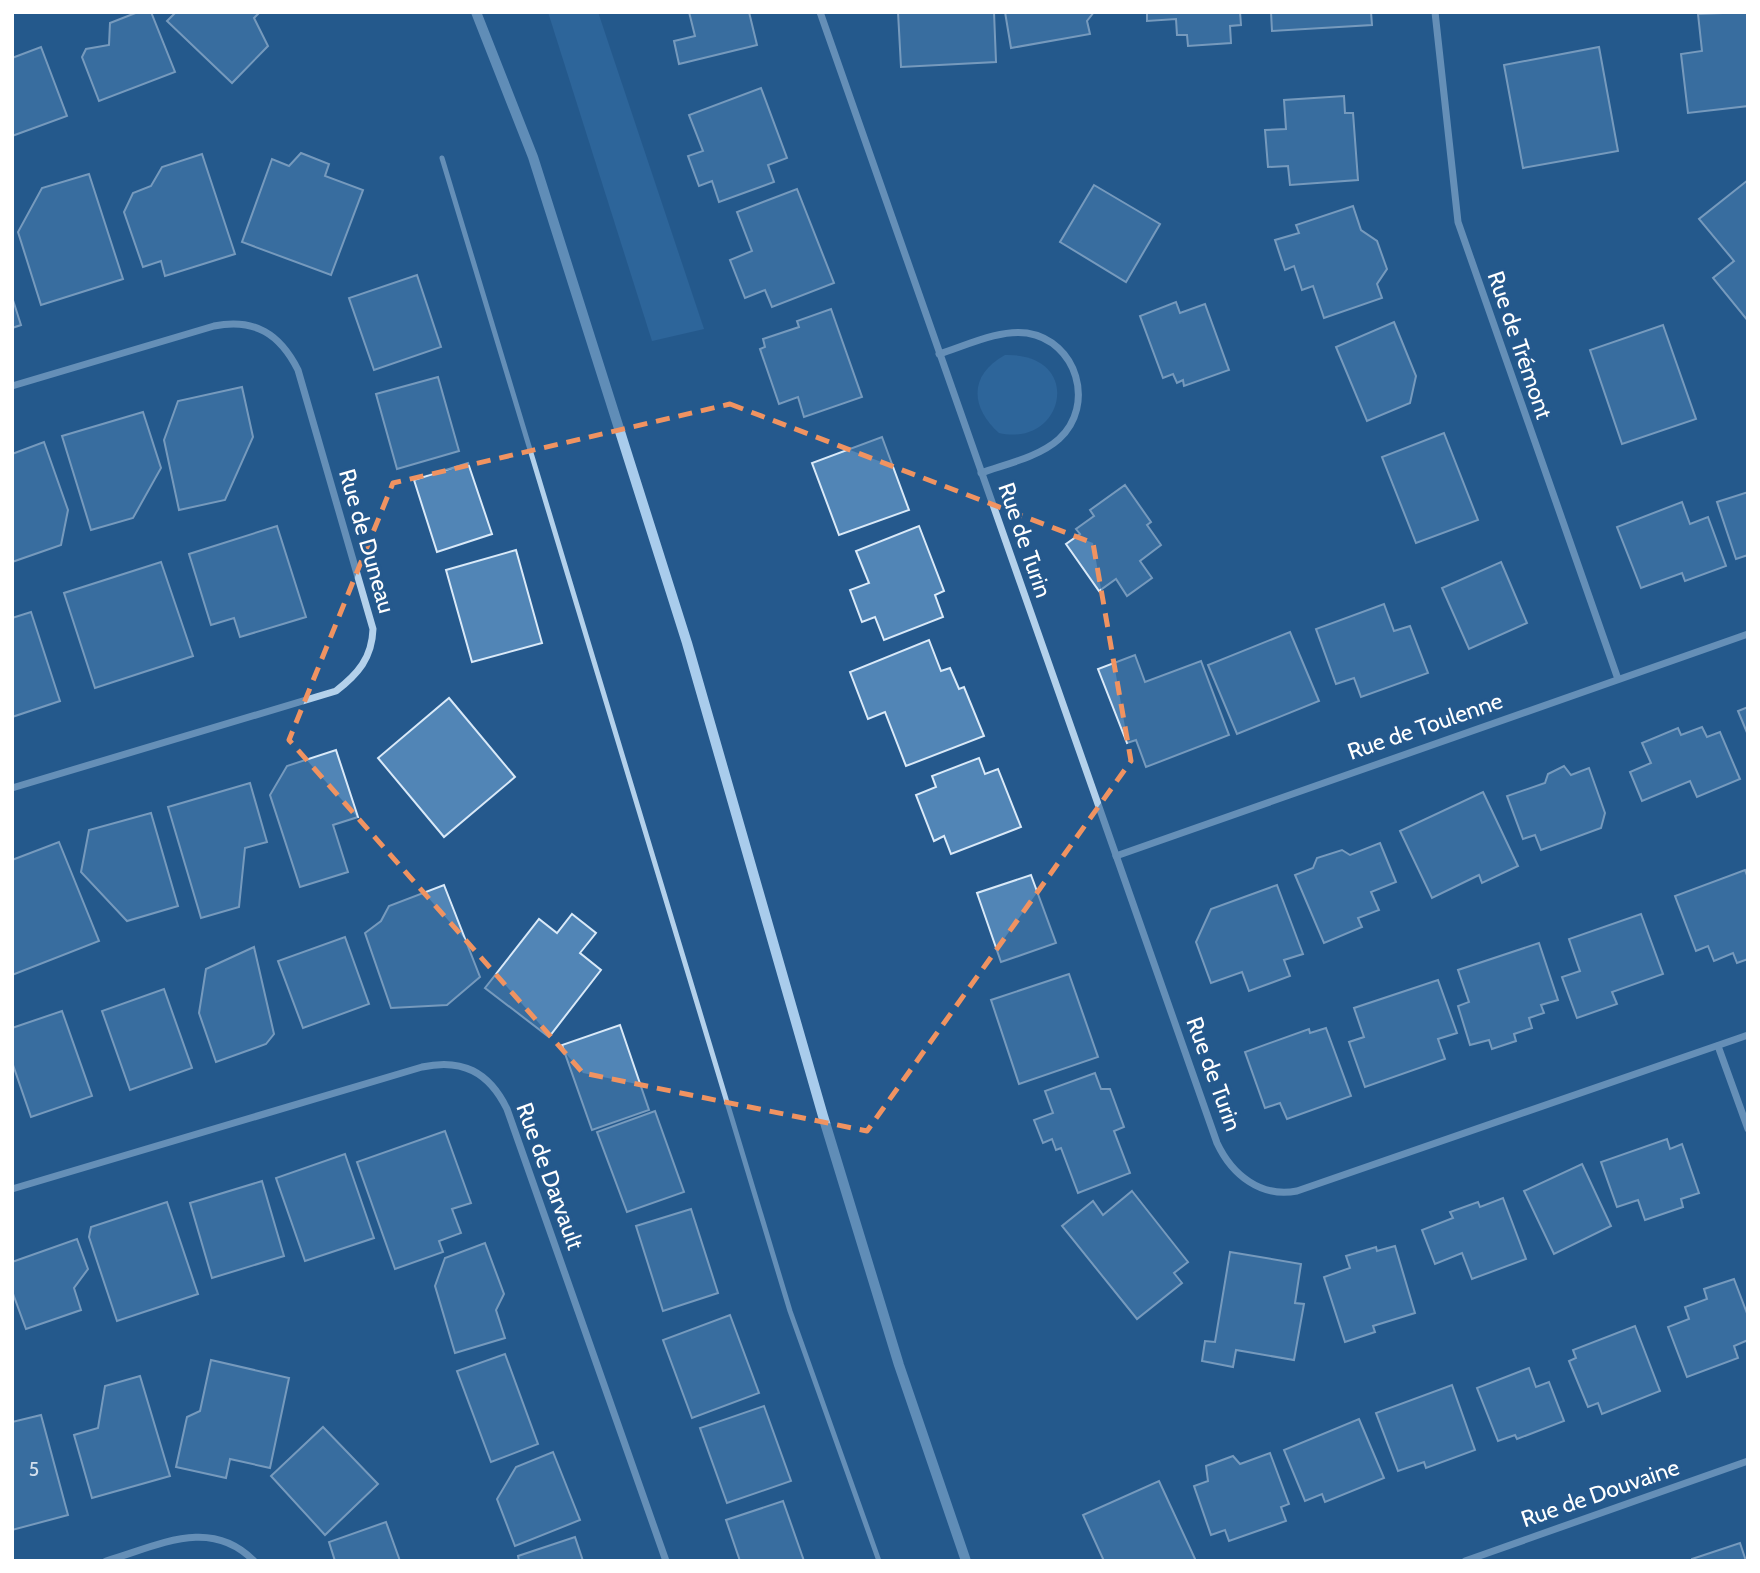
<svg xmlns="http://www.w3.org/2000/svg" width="1760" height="1573" font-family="Cabin,sans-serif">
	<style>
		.green { fill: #3974aa }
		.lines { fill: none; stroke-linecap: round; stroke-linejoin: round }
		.stream { stroke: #a9ccec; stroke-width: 10 }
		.building { fill: #5185b6; stroke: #d9e9f8; stroke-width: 2 }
		.lane { stroke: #b4d1eb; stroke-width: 5 }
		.street { stroke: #b4d1eb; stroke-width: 7 }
		.marked { fill: none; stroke: #f09361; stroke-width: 5; stroke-dasharray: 14 9; stroke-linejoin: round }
		.labels { text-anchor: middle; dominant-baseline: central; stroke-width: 6; stroke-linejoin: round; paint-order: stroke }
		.number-label { font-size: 19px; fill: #d4e0ed }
		.street-label { font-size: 23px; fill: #fff; stroke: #25598d }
	</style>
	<rect width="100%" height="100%" fill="#25598d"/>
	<g class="green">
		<polygon points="548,12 598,12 704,329 652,341"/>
		<path d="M1005 355C1085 353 1065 448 999 433 969 406 970 374 1005 355Z"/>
	</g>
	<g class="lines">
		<polyline class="stream" points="476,12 533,157 687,643 823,1116 899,1365 966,1561"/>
	</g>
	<g class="building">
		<polygon points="138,12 151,12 175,72 99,101 82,57 86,49 109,45 110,23"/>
		<polygon points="176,12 260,12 254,18 268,46 232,83 167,21"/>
		<polygon points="689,12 749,12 757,45 679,64 674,41 695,36"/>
		<polygon points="898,12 994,12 996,62 901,67"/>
		<polygon points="1005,12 1094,12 1087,21 1090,34 1011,48"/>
		<polygon points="1147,12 1240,12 1241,25 1230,26 1231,43 1188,46 1187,35 1177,35 1176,19 1147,21"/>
		<polygon points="1271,12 1371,12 1372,25 1272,31"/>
		<polygon points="1748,12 1748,106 1688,113 1681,54 1702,51 1698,14"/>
		<polygon points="41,47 67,116 12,136 12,58"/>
		<polygon points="1599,47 1618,151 1523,168 1504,65"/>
		<polygon points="761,88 787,158 768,165 774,182 719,202 712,181 699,186 688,156 703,151 689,115"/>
		<polygon points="1344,96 1345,113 1353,113 1358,180 1290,185 1288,166 1268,167 1265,130 1286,129 1284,100"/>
		<polygon points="301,153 329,164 325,176 363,190 331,275 242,242 272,159 289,166"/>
		<polygon points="202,154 235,254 165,276 161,261 143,267 124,212 133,193 151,186 162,167"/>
		<polygon points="89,174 123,279 41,305 18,232 42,188"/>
		<polygon points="1748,180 1748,321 1713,278 1734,261 1699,219"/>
		<polygon points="1094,185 1160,224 1126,282 1060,242"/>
		<polygon points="797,189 834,283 772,307 765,290 745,298 730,260 752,251 737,212"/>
		<polygon points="1353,206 1361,230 1377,241 1387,269 1377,284 1382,298 1324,318 1313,286 1302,290 1294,266 1285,270 1275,240 1299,233 1296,225"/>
		<polygon points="417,275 441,347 374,370 349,298"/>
		<polygon points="12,297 21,325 12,328"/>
		<polygon points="1176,302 1180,313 1205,304 1229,370 1184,386 1183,380 1177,383 1173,374 1163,378 1140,316"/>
		<polygon points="831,309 862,397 804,417 798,397 779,404 760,349 765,347 763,339 799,327 797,321"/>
		<polygon points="1394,322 1416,376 1410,403 1367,421 1336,347"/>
		<polygon points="1663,325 1696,419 1622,444 1590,350"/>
		<polygon points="438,377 459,451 397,469 376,394"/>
		<polygon points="242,387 253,437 225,500 179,510 164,440 178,401"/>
		<polygon points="143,412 161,468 133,518 91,530 62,436"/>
		<polygon points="1444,433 1478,520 1416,543 1382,457"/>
		<polygon points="882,437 909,510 839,535 812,463"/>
		<polygon points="44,442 68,510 61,545 12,562 12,454"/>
		<polygon points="468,463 492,534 437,552 414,480"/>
		<polygon points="1125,485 1151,522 1147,525 1161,545 1140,561 1152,578 1127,596 1116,579 1099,591 1066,544 1080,534 1076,529 1094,516 1090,510"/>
		<polygon points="1748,492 1748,555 1736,559 1717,502"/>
		<polygon points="1682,502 1690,524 1708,517 1726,566 1685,581 1682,573 1641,588 1617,527"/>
		<polygon points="277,526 306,617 240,637 234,618 211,625 189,554"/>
		<polygon points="919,526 944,591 935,595 943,617 884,640 875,617 862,622 850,590 869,583 856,551"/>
		<polygon points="516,550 542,643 472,662 446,570"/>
		<polygon points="161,562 193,656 95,688 64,593"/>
		<polygon points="1501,562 1527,623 1469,649 1442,588"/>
		<polygon points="1384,604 1394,631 1410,626 1428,673 1361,697 1354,678 1336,684 1316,629"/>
		<polygon points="31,612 60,701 12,717 12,618"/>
		<polygon points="1290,632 1319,701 1237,734 1208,665"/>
		<polygon points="929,640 941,671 950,668 959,689 964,687 984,736 906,766 885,712 868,719 850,672"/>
		<polygon points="1135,655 1145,682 1201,661 1229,735 1146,767 1136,740 1127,743 1098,669"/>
		<polygon points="449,698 515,777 444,837 378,758"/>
		<polygon points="1748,707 1748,735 1738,711"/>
		<polygon points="1702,727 1707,737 1720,732 1740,779 1697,797 1690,781 1642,801 1630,772 1651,763 1642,743 1678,728 1681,735"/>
		<polygon points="336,750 358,817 333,825 348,872 300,887 270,795 287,766"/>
		<polygon points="979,758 985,774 998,769 1021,827 951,854 944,836 934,841 916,795 936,787 932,776"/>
		<polygon points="1564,766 1571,775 1589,768 1605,813 1601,828 1541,850 1535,835 1523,839 1507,796 1545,783 1548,774"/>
		<polygon points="250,783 267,842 245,848 239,907 201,918 168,807"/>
		<polygon points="1483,792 1518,866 1482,883 1479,875 1432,898 1400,831"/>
		<polygon points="151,813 178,906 127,921 81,872 89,830"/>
		<polygon points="59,842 99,941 12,975 12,860"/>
		<polygon points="1380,843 1396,882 1371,892 1379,910 1358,918 1362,927 1324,943 1295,875 1313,868 1317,858 1342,850 1350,855"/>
		<polygon points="1745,870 1748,878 1748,959 1737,963 1733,953 1714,961 1708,946 1696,951 1675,896"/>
		<polygon points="1031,875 1056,943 1001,962 977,893"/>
		<polygon points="444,885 480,977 447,1005 391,1008 365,933 381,921 389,906"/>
		<polygon points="1277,885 1303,954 1284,960 1290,976 1249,991 1242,972 1211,983 1196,942 1211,909"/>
		<polygon points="572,914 596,933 580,953 601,970 549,1037 485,988 539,919 557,933"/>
		<polygon points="1641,914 1663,974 1612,992 1617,1004 1577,1018 1562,977 1580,971 1569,939"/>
		<polygon points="345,937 369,1004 303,1028 278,961"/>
		<polygon points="1539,943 1558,1000 1541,1005 1544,1013 1529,1018 1532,1028 1514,1034 1516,1041 1492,1049 1489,1040 1470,1045 1458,1006 1469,1002 1458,970"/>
		<polygon points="254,947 274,1034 266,1044 216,1062 199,1013 206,969"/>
		<polygon points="1069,974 1098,1057 1019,1084 991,1000"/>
		<polygon points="1438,980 1457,1033 1438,1039 1445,1059 1365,1087 1349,1042 1364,1037 1354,1008"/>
		<polygon points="164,989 192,1068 130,1090 102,1011"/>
		<polygon points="62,1011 92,1096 31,1117 12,1062 12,1028"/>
		<polygon points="620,1025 649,1110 592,1130 562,1045"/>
		<polygon points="1326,1028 1351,1096 1287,1119 1280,1103 1265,1108 1245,1052 1309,1029 1310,1033"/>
		<polygon points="1095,1073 1101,1089 1110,1089 1124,1127 1114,1131 1130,1173 1078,1193 1061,1148 1056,1150 1052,1139 1043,1143 1034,1120 1053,1113 1045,1091"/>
		<polygon points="655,1111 684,1192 627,1212 597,1132"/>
		<polygon points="445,1131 471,1203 452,1209 461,1233 439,1241 443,1252 395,1269 357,1162"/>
		<polygon points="1667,1139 1670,1149 1682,1144 1699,1193 1681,1199 1683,1207 1645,1220 1638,1200 1617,1207 1601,1162"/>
		<polygon points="345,1154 374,1238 305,1261 276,1178"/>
		<polygon points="1582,1164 1611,1226 1554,1254 1524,1191"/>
		<polygon points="262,1181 284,1256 212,1278 190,1203"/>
		<polygon points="1132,1191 1188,1262 1174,1273 1182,1283 1137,1319 1062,1226 1093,1201 1103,1215"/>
		<polygon points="1503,1198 1526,1259 1472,1279 1462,1253 1435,1264 1422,1230 1453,1218 1450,1212 1478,1202 1480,1207"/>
		<polygon points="167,1202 198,1294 117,1321 89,1237 91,1227"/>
		<polygon points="691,1209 718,1293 663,1311 636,1226"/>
		<polygon points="77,1239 88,1269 74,1288 81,1310 26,1329 12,1291 12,1262"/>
		<polygon points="485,1243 504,1294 496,1310 505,1338 455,1353 435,1286 445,1258"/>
		<polygon points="1395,1246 1415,1313 1373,1326 1375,1332 1345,1342 1324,1277 1350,1268 1346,1256 1376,1247 1377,1251"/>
		<polygon points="1230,1252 1301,1264 1295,1303 1304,1304 1294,1360 1236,1350 1233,1367 1202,1361 1205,1341 1215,1342"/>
		<polygon points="1734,1279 1748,1316 1748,1340 1734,1346 1738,1358 1687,1377 1668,1327 1689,1319 1685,1307 1707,1299 1704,1289"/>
		<polygon points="730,1315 759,1393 692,1418 663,1340"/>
		<polygon points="1635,1326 1660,1391 1602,1414 1598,1403 1588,1407 1569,1361 1576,1358 1573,1350"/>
		<polygon points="505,1354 538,1444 491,1462 457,1371"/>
		<polygon points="211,1360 289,1378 270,1468 230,1459 226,1478 176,1467 187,1417 200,1411"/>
		<polygon points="1529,1368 1536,1387 1549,1382 1564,1421 1517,1439 1515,1435 1498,1441 1477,1388"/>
		<polygon points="140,1376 170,1476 92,1498 74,1435 98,1428 105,1386"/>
		<polygon points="1452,1385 1475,1450 1426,1468 1424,1462 1398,1471 1376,1413"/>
		<polygon points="764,1406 791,1481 727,1503 700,1428"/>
		<polygon points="41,1415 68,1515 12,1530 12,1422"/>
		<polygon points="1359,1419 1384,1478 1325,1502 1322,1494 1305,1501 1284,1450"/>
		<polygon points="323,1427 378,1484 325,1535 271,1476"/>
		<polygon points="553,1452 580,1520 515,1546 497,1499 516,1467"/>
		<polygon points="1270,1453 1289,1504 1281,1507 1286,1521 1229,1541 1225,1530 1211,1535 1194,1486 1208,1481 1206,1466 1233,1456 1240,1464"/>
		<polygon points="1159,1481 1196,1561 1104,1561 1083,1515"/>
		<polygon points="783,1501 804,1561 740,1561 726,1520"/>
		<polygon points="386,1522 400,1561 335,1561 329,1542"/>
		<polygon points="575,1537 583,1561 519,1561 518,1556"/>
		<polygon points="1740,1543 1746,1561 1692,1561 1692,1559"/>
	</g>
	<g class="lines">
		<polyline class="lane" points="442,158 790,1311 879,1561"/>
		<g class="street">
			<path d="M820 12 1217 1143C1232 1175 1261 1198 1297 1191L1748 1035"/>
			<polyline points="1435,12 1458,222 1618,679"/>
			<path d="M939 354C965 346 999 329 1027 333 1077 341 1096 405 1059 439 1039 457 1006 464 981 473"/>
			<path d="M12 386 214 326C255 318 280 334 298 370L373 629C372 658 358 674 336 691L12 788"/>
			<polyline points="1116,856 1748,634"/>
			<polyline points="1718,1046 1748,1129"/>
			<path d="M12 1189 422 1067C462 1058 489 1072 507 1109L666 1561"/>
			<path d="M106 1561C158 1546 210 1516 254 1561"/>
			<polyline points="1465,1561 1748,1461"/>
		</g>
	</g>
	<path d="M0 0H1760V1573H0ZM730 404 1093 543 1131 761 867 1131 583 1073 289 740 393 483Z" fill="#25598d" fill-opacity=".55" fill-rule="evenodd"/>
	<path class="marked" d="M730 404 1093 543 1131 761 867 1131 583 1073 289 740 393 483Z"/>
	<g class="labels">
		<g class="number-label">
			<text x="34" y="1469">5</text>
		</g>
		<g class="street-label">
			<text transform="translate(1520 345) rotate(71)">Rue de Trémont</text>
			<text transform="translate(1025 540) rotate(71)">Rue de Turin</text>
			<text transform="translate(367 541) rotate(74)">Rue de Duneau</text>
			<text transform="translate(1425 726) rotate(-19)">Rue de Toulenne</text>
			<text transform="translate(1214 1074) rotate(70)">Rue de Turin</text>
			<text transform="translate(550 1176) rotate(70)">Rue de Darvault</text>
			<text transform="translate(1600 1493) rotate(-19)">Rue de Douvaine</text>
		</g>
	</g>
	<rect width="1760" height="1573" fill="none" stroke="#ffffff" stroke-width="28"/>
</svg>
